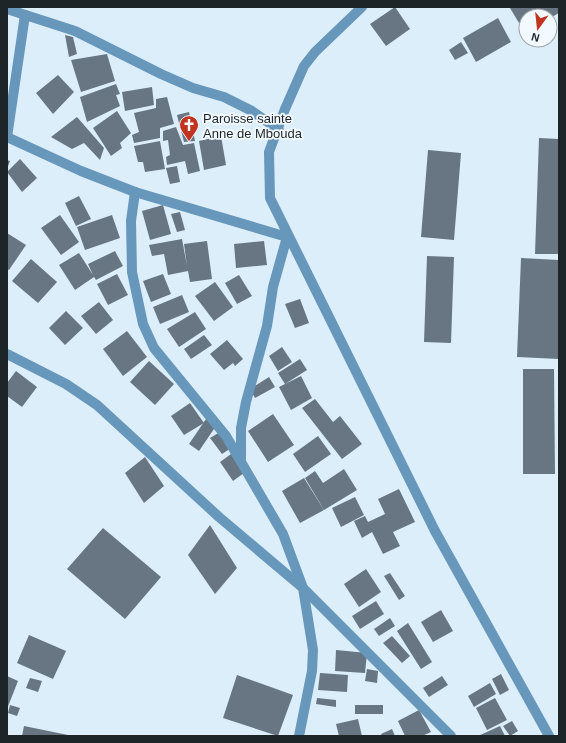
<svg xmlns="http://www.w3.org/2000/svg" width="566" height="743" font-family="Helvetica,sans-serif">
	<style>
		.building { fill: #677682 }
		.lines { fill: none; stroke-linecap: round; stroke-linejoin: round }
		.street { stroke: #6797bb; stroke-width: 10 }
		.labels { text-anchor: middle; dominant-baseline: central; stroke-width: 3.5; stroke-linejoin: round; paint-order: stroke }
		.poi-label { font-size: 13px; fill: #1e2529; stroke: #f3faff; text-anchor: start }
	</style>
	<rect width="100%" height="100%" fill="#ddeefb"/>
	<g class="building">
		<polygon points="395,7 410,29 386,46 370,24"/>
		<polygon points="512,7 559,7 559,13 550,18 550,16 526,16 525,33 510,8"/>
		<polygon points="498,18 511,42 476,62 463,38"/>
		<polygon points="65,35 73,37 77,54 69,57"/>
		<polygon points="461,42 468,53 455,60 449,50"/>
		<polygon points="107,54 115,81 81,92 71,60"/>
		<polygon points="58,75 74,92 53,114 36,93"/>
		<polygon points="116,84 120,94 116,95 120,106 87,122 80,97"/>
		<polygon points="152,87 154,105 125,111 122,92"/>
		<polygon points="167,97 174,124 160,128 160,138 134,143 132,135 139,132 134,113 156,108 156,99"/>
		<polygon points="117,111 131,133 120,143 122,148 111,156 93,128"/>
		<polygon points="189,112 195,141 184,142 177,115"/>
		<polygon points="77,117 104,148 100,160 84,143 72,149 51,137"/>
		<polygon points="176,127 183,145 194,143 200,171 188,174 185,161 167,165 166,157 170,155 168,140 163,141 163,131"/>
		<polygon points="221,136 226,165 204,170 199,141"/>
		<polygon points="539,138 559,139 559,254 535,254"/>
		<polygon points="160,141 165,169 145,172 143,162 138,162 134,146"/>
		<polygon points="428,150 461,153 454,240 421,237"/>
		<polygon points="20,159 37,178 22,192 7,172"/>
		<polygon points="7,160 10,161 7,169"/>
		<polygon points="177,166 180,182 170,184 166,168"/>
		<polygon points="79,196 91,219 76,226 65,203"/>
		<polygon points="163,205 171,234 150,240 142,211"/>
		<polygon points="180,212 185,230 177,232 171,214"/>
		<polygon points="60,215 79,242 61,255 41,228"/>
		<polygon points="112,215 120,238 85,250 77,227"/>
		<polygon points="7,233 26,245 9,270 7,269"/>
		<polygon points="182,239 187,266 184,244 207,241 212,279 190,282 188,271 168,275 164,254 152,256 149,245"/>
		<polygon points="264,241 267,265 236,268 234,244"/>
		<polygon points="115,251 123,266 96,280 94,277 75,290 59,265 79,253 93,275 88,264"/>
		<polygon points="427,256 454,257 451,343 424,342"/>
		<polygon points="521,258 559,260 559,359 517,357"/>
		<polygon points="31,259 57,282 38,303 12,281"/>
		<polygon points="117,274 128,295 108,305 97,284"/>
		<polygon points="163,274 171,294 151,302 143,281"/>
		<polygon points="239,275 252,296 237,304 225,283"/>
		<polygon points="215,282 233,307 214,321 195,296"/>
		<polygon points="182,295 189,312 160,324 153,307"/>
		<polygon points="300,299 309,323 295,328 285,304"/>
		<polygon points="99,302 113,320 96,334 81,316"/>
		<polygon points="66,311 83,328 65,345 49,328"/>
		<polygon points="195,312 206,329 179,347 167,329"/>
		<polygon points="127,331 147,357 123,376 103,349"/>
		<polygon points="204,335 212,345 191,359 184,349"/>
		<polygon points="227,340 243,359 235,366 233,363 224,370 210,354"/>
		<polygon points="282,347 292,362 278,371 269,356"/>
		<polygon points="300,359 307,370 285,384 301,376 312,398 291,410 279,387 285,384 278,373"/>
		<polygon points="149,361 174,384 155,405 130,382"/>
		<polygon points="523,369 554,369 555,474 523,474"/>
		<polygon points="16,371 37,387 22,407 7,396 7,383"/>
		<polygon points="269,377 275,387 255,398 250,389"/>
		<polygon points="315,399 333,422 340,416 362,444 342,459 302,408"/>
		<polygon points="190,403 204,423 184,435 171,416"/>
		<polygon points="273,414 294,445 268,462 248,431"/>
		<polygon points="206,419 216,426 199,451 189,444"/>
		<polygon points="220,432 231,448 222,454 210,438"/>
		<polygon points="318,436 331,454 305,472 293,454"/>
		<polygon points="231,454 244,473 233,481 220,462"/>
		<polygon points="145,457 164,486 144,503 125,473"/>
		<polygon points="344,469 357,490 324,510 305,478 315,471 323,483"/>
		<polygon points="304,478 324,510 300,523 282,491"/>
		<polygon points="399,489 415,522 393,532 400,546 383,554 372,532 362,538 354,521 365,516 368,522 385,514 378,499"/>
		<polygon points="355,497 364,515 341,527 332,508"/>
		<polygon points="210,525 237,568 215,594 188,555"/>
		<polygon points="103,528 161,577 125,619 67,569"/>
		<polygon points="366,569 381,592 359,607 344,584"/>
		<polygon points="390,573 405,596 399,600 384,576"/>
		<polygon points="376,601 384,614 360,629 352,616"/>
		<polygon points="441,610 453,631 433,642 421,622"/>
		<polygon points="390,618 395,626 379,636 374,629"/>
		<polygon points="408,623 432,662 421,669 397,631"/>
		<polygon points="29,635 66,651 53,679 17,663"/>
		<polygon points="392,636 410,656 402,663 383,643"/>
		<polygon points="336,650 367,653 365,673 335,671"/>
		<polygon points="367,669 378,671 377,683 365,681"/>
		<polygon points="320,673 348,675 347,692 318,690"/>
		<polygon points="501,674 509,690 500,695 492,679"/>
		<polygon points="237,675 293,695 278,736 223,718"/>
		<polygon points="7,676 18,681 7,709"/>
		<polygon points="442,676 448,685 429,697 423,688"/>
		<polygon points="30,678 42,681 38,692 26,688"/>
		<polygon points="490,683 496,694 474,707 468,696"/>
		<polygon points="317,698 336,700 336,707 316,704"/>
		<polygon points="495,698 507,720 487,730 476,708"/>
		<polygon points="10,705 20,708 17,716 8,713"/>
		<rect x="355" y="705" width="28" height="9"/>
		<polygon points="419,710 431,732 422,736 405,736 398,721"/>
		<polygon points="358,719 362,736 339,736 336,724"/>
		<polygon points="512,721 518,731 510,736 503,726"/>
		<polygon points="24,726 68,735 68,736 22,736"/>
		<polygon points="500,726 505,736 478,736"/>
		<polygon points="392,729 395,736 382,736 381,734"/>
	</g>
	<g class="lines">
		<g class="street">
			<polyline points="362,7 315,52 304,66 285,109 269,152 270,198 435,531 549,736"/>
			<polyline points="7,9 75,31 161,74 193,88 224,97 252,111 279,130"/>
			<polyline points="7,137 81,171 135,192 287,237 273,287 267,326 246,402 241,428 241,461"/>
			<polyline points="7,137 25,15"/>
			<polyline points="135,192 131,221 132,272 143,324 154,348 226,436 283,534 303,588 313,650 312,671 299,736"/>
			<polyline points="7,354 66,384 97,405 219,517 303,588 451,736"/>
		</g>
	</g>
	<defs>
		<symbol id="church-pin" viewBox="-11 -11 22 30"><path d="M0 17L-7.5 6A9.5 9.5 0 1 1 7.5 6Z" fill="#c13520" stroke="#f3faff"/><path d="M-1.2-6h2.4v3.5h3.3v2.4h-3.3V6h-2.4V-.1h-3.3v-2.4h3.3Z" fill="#fff"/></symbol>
	</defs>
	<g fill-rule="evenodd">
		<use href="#church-pin" x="178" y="114" width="22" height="30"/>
	</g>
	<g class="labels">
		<g class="poi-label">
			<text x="203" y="118">Paroisse sainte<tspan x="203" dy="15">Anne de Mbouda</tspan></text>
		</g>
	</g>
	<rect width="566" height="743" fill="none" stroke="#1e2529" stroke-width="16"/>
	<g transform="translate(538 28) rotate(195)"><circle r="19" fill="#f3faff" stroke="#9ea5a9"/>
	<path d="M0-3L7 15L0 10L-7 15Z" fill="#c13520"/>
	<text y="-6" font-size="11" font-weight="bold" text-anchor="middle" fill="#1e2529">N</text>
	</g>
</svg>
